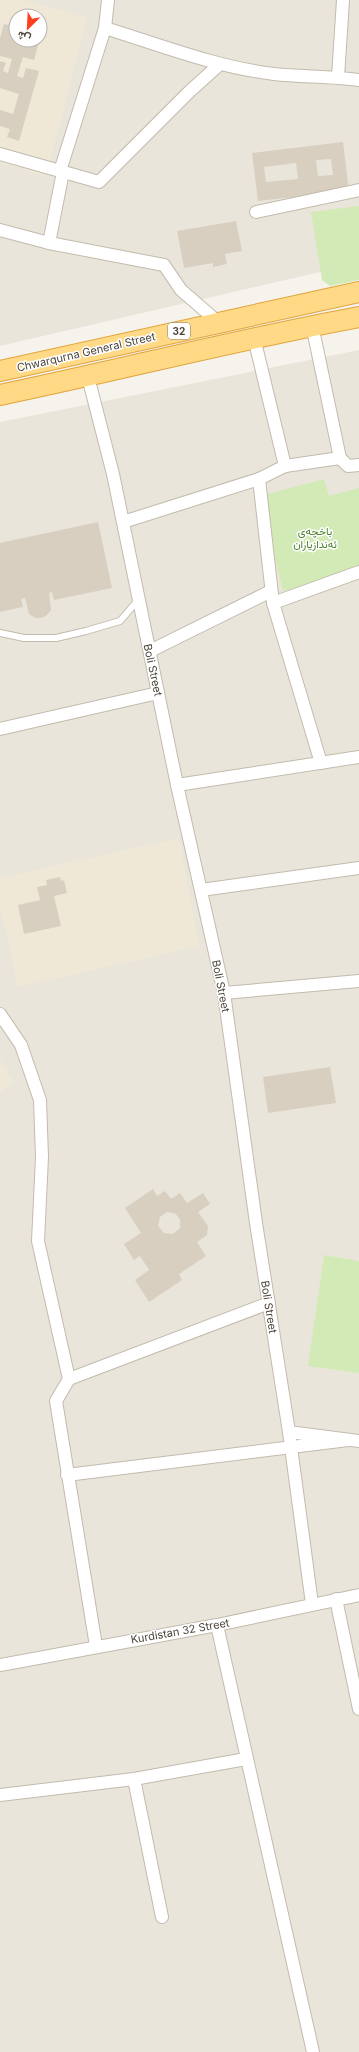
<svg xmlns="http://www.w3.org/2000/svg" width="359" height="2052" font-family="Inter,Vazirmatn,sans-serif">
	<style>
		.residential { fill: #eae5da; fill-rule: evenodd }
		.education { fill: #efe8d6; fill-rule: evenodd }
		.green { fill: #d2eab5 }
		.building { fill: #d8cfc1; fill-rule: evenodd }
		.lines { fill: none; stroke-linecap: round; stroke-linejoin: round }
		.service-casing { stroke: #c2bbae; stroke-width: 8 }
		.minor-casing { stroke: #c2bbae; stroke-width: 14 }
		.trunk-casing { stroke: #e0a43c; stroke-width: 22 }
		.service { stroke: #fff; stroke-width: 6 }
		.minor { stroke: #fff; stroke-width: 12 }
		.trunk { stroke: #ffd985; stroke-width: 20 }
		.labels { text-anchor: middle; dominant-baseline: central; stroke-width: 3; stroke-linejoin: round; paint-order: stroke }
		.shield { fill: #fff; stroke: #817c74; stroke-width: 1 }
		.shield-label { font-size: 10px; font-weight: bold; fill: #4b4439 }
		.street-label { font-size: 11px; fill: #4b4439; stroke: #fff }
		.park-label { font-size: 11px; fill: #4a7f2a; stroke: #fff }
	</style>
	<rect width="100%" height="100%" fill="#f6f3ec"/>
	<g class="residential">
		<path d="M0 0H359V263L0 346ZM16 16H40V40H16Z"/>
		<polygon points="359,350 359,2052 0,2052 0,422"/>
	</g>
	<g class="education">
		<path d="M0 0H25L87 18 46 176 0 163ZM16 16H40V40H16Z"/>
		<polygon points="179,838 199,946 18,987 0,905 0,878"/>
		<polygon points="0,1059 14,1083 0,1091"/>
	</g>
	<g class="green">
		<polygon points="359,206 359,280 330,286 322,280 311,212"/>
		<polygon points="324,479 329,496 359,488 359,571 283,591 260,496"/>
		<polygon points="324,1255 359,1261 359,1373 308,1366"/>
	</g>
	<g class="building">
		<polygon points="4,24 16,27 16,40 32,40 39,42 34,60 23,57 17,76 23,78 26,68 39,71 19,141 7,137 10,129 0,126 0,110 13,114 19,94 0,88 0,61 6,63 3,71 8,73 12,59 0,56 0,38"/>
		<path d="M343 142 349 191 258 201 252 153ZM331 159 333 175 318 176 316 160ZM296 163 298 179 266 182 264 167Z"/>
		<polygon points="236,221 242,251 225,254 227,264 213,267 213,263 184,268 177,231"/>
		<polygon points="98,522 112,588 54,600 52,592 49,593 51,610 46,616 41,618 35,618 29,614 25,598 21,599 23,607 0,612 0,543"/>
		<polygon points="60,877 61,881 64,880 67,893 54,896 61,926 24,934 18,905 40,900 37,887 47,885 46,880"/>
		<polygon points="330,1067 336,1103 268,1113 263,1077"/>
		<path d="M153 1189 157 1196 165 1191 171 1199 180 1193 187 1203 203 1193 210 1204 198 1212 208 1226 207 1235 197 1242 206 1256 179 1274 182 1280 149 1302 135 1280 149 1270 140 1256 134 1260 124 1244 141 1233 125 1208ZM167 1212 176 1214 180 1220V1228L173 1234 164 1233 158 1226 160 1217Z"/>
	</g>
	<g class="lines">
		<defs>
			<polyline id="service" points="0,633 24,638 56,638 86,631 120,621 139,599"/>
			<g id="minor">
				<path d="M105 28C160 45 216 67 274 74 303 77 331 76 359 80"/>
				<polyline points="338,77 343,0"/>
				<polyline points="0,154 99,182 190,91 220,64"/>
				<polyline points="60,171 105,28 108,0"/>
				<polyline points="256,212 359,190"/>
				<polyline points="0,230 49,243 164,265 181,290 218,322"/>
				<polyline points="49,243 63,172"/>
				<polyline points="312,325 340,458 348,466 359,465"/>
				<polyline points="254,338 285,466"/>
				<polyline points="88,377 113,474 177,785 224,993 256,1223 289,1432 312,1604"/>
				<polyline points="259,479 273,603 321,763"/>
				<polyline points="123,522 259,479 285,466 340,458"/>
				<polyline points="273,603 359,572"/>
				<polyline points="150,651 271,591"/>
				<polyline points="0,729 158,693"/>
				<polyline points="177,785 359,757"/>
				<polyline points="201,890 359,868"/>
				<polyline points="224,993 359,981"/>
				<polyline points="0,1014 21,1045 40,1100 42,1157 38,1241 69,1379"/>
				<polyline points="289,1432 359,1441"/>
				<polyline points="67,1475 348,1440"/>
				<polyline points="336,1599 359,1709"/>
				<polyline points="217,1625 313,2052"/>
				<polyline points="96,1646 56,1401 69,1379 269,1303"/>
				<polyline points="0,1665 217,1625 359,1595"/>
				<polyline points="134,1779 162,1917"/>
				<polyline points="0,1795 134,1779 246,1759"/>
			</g>
			<g id="trunk">
				<polyline points="0,371 359,292"/>
				<path d="M0 395C120 370 239 339 359 317"/>
			</g>
		</defs>
		<use href="#service" class="service-casing"/>
		<use href="#minor" class="minor-casing"/>
		<use href="#trunk" class="trunk-casing"/>
		<use href="#service" class="service"/>
		<use href="#minor" class="minor"/>
		<use href="#trunk" class="trunk"/>
	</g>
	<g class="labels">
		<rect class="shield" x="168" y="323" width="22" height="16" rx="3"/>
		<g class="shield-label">
			<text x="179" y="331">32</text>
		</g>
		<g class="street-label">
			<text transform="translate(86 352) rotate(-13)">Chwarqurna General Street</text>
			<text transform="translate(153 670) rotate(78)">Boli Street</text>
			<text transform="translate(221 986) rotate(79)">Boli Street</text>
			<text transform="translate(269 1307) rotate(81)">Boli Street</text>
			<text transform="translate(180 1631) rotate(-10)">Kurdistan 32 Street</text>
		</g>
		<g class="park-label">
			<text x="315" y="531">باخچەی<tspan x="315" dy="13">ئەندازیاران</tspan></text>
		</g>
	</g>
	<g transform="translate(28 28) rotate(204)"><circle r="19" fill="#ffffff" stroke="#b7b4b0"/>
	<path d="M0-3L7 15L0 10L-7 15Z" fill="#fc3f1d"/>
	<text y="-6" font-size="11" font-weight="bold" text-anchor="middle" fill="#4b4439">ش</text>
	</g>
</svg>
